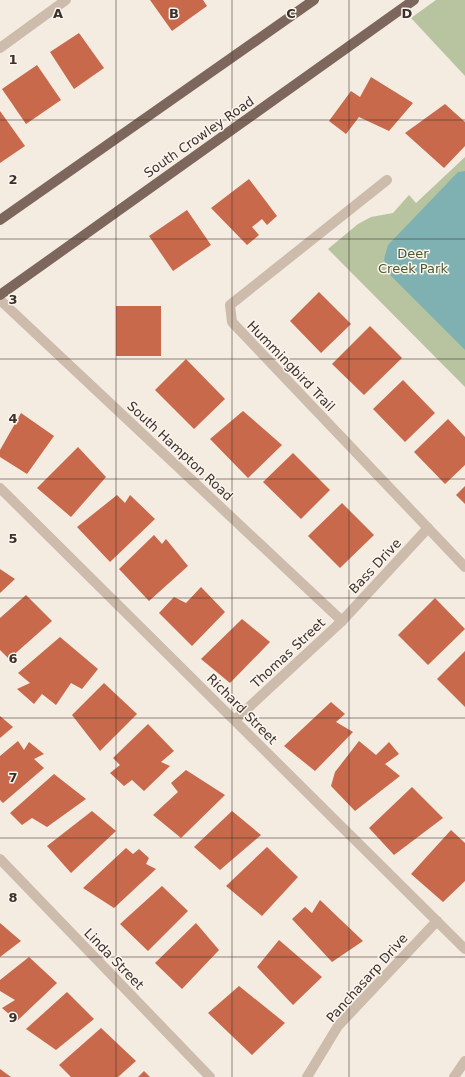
<svg xmlns="http://www.w3.org/2000/svg" width="465" height="1077" font-family="'DejaVu Sans',sans-serif">
	<style>
		.green { fill: #b8c4a0 }
		.water { fill: #7fb0b2 }
		.building { fill: #c8694b }
		.lines { fill: none; stroke-linecap: round; stroke-linejoin: round }
		.minor { stroke: #cdbbac; stroke-width: 10 }
		.major { stroke: #7d675c; stroke-width: 10 }
		.grid { fill: none; stroke: #3b302b; stroke-width: 1; stroke-opacity: 0.55 }
		.labels { text-anchor: middle; dominant-baseline: central; stroke-width: 3; stroke-linejoin: round; paint-order: stroke }
		.street-label { font-size: 13px; fill: #3b302b; stroke: #fbf5ee }
		.park-label { font-size: 13px; fill: #4a5a2e; stroke: #fbf5ee }
		.grid-label { font-size: 13px; text-anchor: middle; font-weight: bold; fill: #3b302b; stroke: #fbf5ee; stroke-width: 3; stroke-linejoin: round; paint-order: stroke }
	</style>
	<rect width="100%" height="100%" fill="#f4ebe1"/>
	<g class="green">
		<polygon points="436,0 465,0 465,76 411,18"/>
		<polygon points="465,157 465,387 328,249 358,224 371,217 393,213 409,195 416,203"/>
	</g>
	<polygon class="water" points="465,171 465,350 388,273 384,259 388,245 458,172"/>
	<g class="building">
		<polygon points="150,0 203,0 207,6 172,31"/>
		<polygon points="79,33 104,68 74,89 50,52"/>
		<polygon points="37,65 61,100 26,124 2,89"/>
		<polygon points="371,77 413,103 389,131 359,117 346,134 329,121 351,91 360,97"/>
		<polygon points="445,104 465,122 465,146 444,168 405,133"/>
		<polygon points="0,111 25,146 0,163"/>
		<polygon points="249,179 277,216 267,225 262,219 252,227 259,235 247,245 211,208"/>
		<polygon points="187,210 211,245 173,271 149,236"/>
		<polygon points="319,292 351,324 321,353 290,321"/>
		<rect x="116" y="306" width="45" height="50"/>
		<polygon points="370,326 402,358 364,395 332,364"/>
		<polygon points="186,359 225,399 194,429 155,390"/>
		<polygon points="403,380 435,413 405,442 373,409"/>
		<polygon points="243,411 282,445 248,478 210,439"/>
		<polygon points="21,413 54,436 27,474 0,457 0,450"/>
		<polygon points="448,419 465,437 465,465 445,484 414,452"/>
		<polygon points="78,447 106,477 71,517 37,488"/>
		<polygon points="293,453 330,490 301,519 263,482"/>
		<polygon points="465,486 465,504 456,495"/>
		<polygon points="117,495 125,503 130,495 155,519 110,562 77,527"/>
		<polygon points="342,503 374,535 340,568 308,536"/>
		<polygon points="154,535 162,544 166,539 188,566 149,601 119,569"/>
		<polygon points="0,569 15,579 0,593"/>
		<polygon points="201,587 225,612 192,646 159,613 174,597 186,603"/>
		<polygon points="26,595 52,621 9,659 0,650 0,618"/>
		<polygon points="435,598 465,629 428,665 398,635"/>
		<polygon points="242,619 270,642 230,683 201,659"/>
		<polygon points="60,637 98,669 82,689 71,683 56,705 42,694 34,704 17,689 30,683 18,673"/>
		<polygon points="465,651 465,707 437,679"/>
		<polygon points="104,683 137,714 100,751 72,715"/>
		<polygon points="331,702 345,714 336,722 353,732 315,771 284,746"/>
		<polygon points="0,716 13,727 0,738"/>
		<polygon points="148,724 174,751 161,762 170,766 144,791 132,780 124,786 110,773 120,765 113,758"/>
		<polygon points="18,741 24,750 29,742 44,754 34,759 44,768 3,803 0,800 0,756"/>
		<polygon points="359,741 376,755 389,742 399,754 385,764 400,776 355,811 331,786 335,772"/>
		<polygon points="186,770 225,795 181,838 153,815 178,792 171,783"/>
		<polygon points="54,774 86,799 47,827 32,818 22,825 10,813"/>
		<polygon points="412,787 443,818 394,855 369,828"/>
		<polygon points="92,811 116,831 71,873 47,846"/>
		<polygon points="232,811 261,835 220,870 194,847"/>
		<polygon points="451,830 465,843 465,881 443,902 411,874"/>
		<polygon points="267,847 298,877 262,916 226,886"/>
		<polygon points="126,848 133,854 139,849 149,858 146,864 156,869 114,908 83,888"/>
		<polygon points="162,886 188,911 148,951 120,924"/>
		<polygon points="320,900 363,941 332,962 292,919 305,907 312,913"/>
		<polygon points="0,923 21,941 0,957"/>
		<polygon points="196,923 219,950 182,989 155,963"/>
		<polygon points="279,940 322,977 293,1005 257,967"/>
		<polygon points="29,957 57,983 17,1021 2,1008 15,1000 0,991 0,980"/>
		<polygon points="239,986 285,1023 252,1055 208,1013"/>
		<polygon points="67,992 94,1019 56,1050 26,1029"/>
		<polygon points="101,1028 136,1061 118,1077 71,1077 59,1065"/>
		<polygon points="0,1069 11,1077 0,1077"/>
		<polygon points="144,1071 150,1077 138,1077"/>
	</g>
	<g class="lines">
		<g class="minor">
			<polyline points="0,48 66,0"/>
			<polyline points="387,180 230,305 232,322 465,567"/>
			<polyline points="0,300 342,621"/>
			<polyline points="0,488 465,949"/>
			<polyline points="235,720 342,621 428,528"/>
			<polyline points="0,859 210,1077"/>
			<polyline points="307,1077 338,1026 437,921"/>
			<polyline points="454,1077 465,1061"/>
		</g>
		<g class="major">
			<polyline points="0,220 314,0"/>
			<polyline points="0,295 414,0"/>
		</g>
	</g>
	<path class="grid" d="M116 0V1077M232 0V1077M349 0V1077M0 120H465M0 239H465M0 359H465M0 479H465M0 598H465M0 718H465M0 838H465M0 957H465"/>
	<g class="labels">
		<g class="street-label">
			<text transform="translate(199 137) rotate(-35)">South Crowley Road</text>
			<text transform="translate(291 366) rotate(46)">Hummingbird Trail</text>
			<text transform="translate(180 451) rotate(43)">South Hampton Road</text>
			<text transform="translate(375 566) rotate(-47)">Bass Drive</text>
			<text transform="translate(288 653) rotate(-43)">Thomas Street</text>
			<text transform="translate(242 709) rotate(45)">Richard Street</text>
			<text transform="translate(114 959) rotate(46)">Linda Street</text>
			<text transform="translate(367 978) rotate(-48)">Panchasarp Drive</text>
		</g>
		<g class="park-label">
			<text x="413" y="253">Deer<tspan x="413" dy="15">Creek Park</tspan></text>
		</g>
	</g>
	<g class="grid-label">
		<text x="58" y="18">A</text>
		<text x="174" y="18">B</text>
		<text x="291" y="18">C</text>
		<text x="407" y="18">D</text>
		<text x="13" y="64">1</text>
		<text x="13" y="184">2</text>
		<text x="13" y="304">3</text>
		<text x="13" y="423">4</text>
		<text x="13" y="543">5</text>
		<text x="13" y="663">6</text>
		<text x="13" y="782">7</text>
		<text x="13" y="902">8</text>
		<text x="13" y="1022">9</text>
	</g>
</svg>
